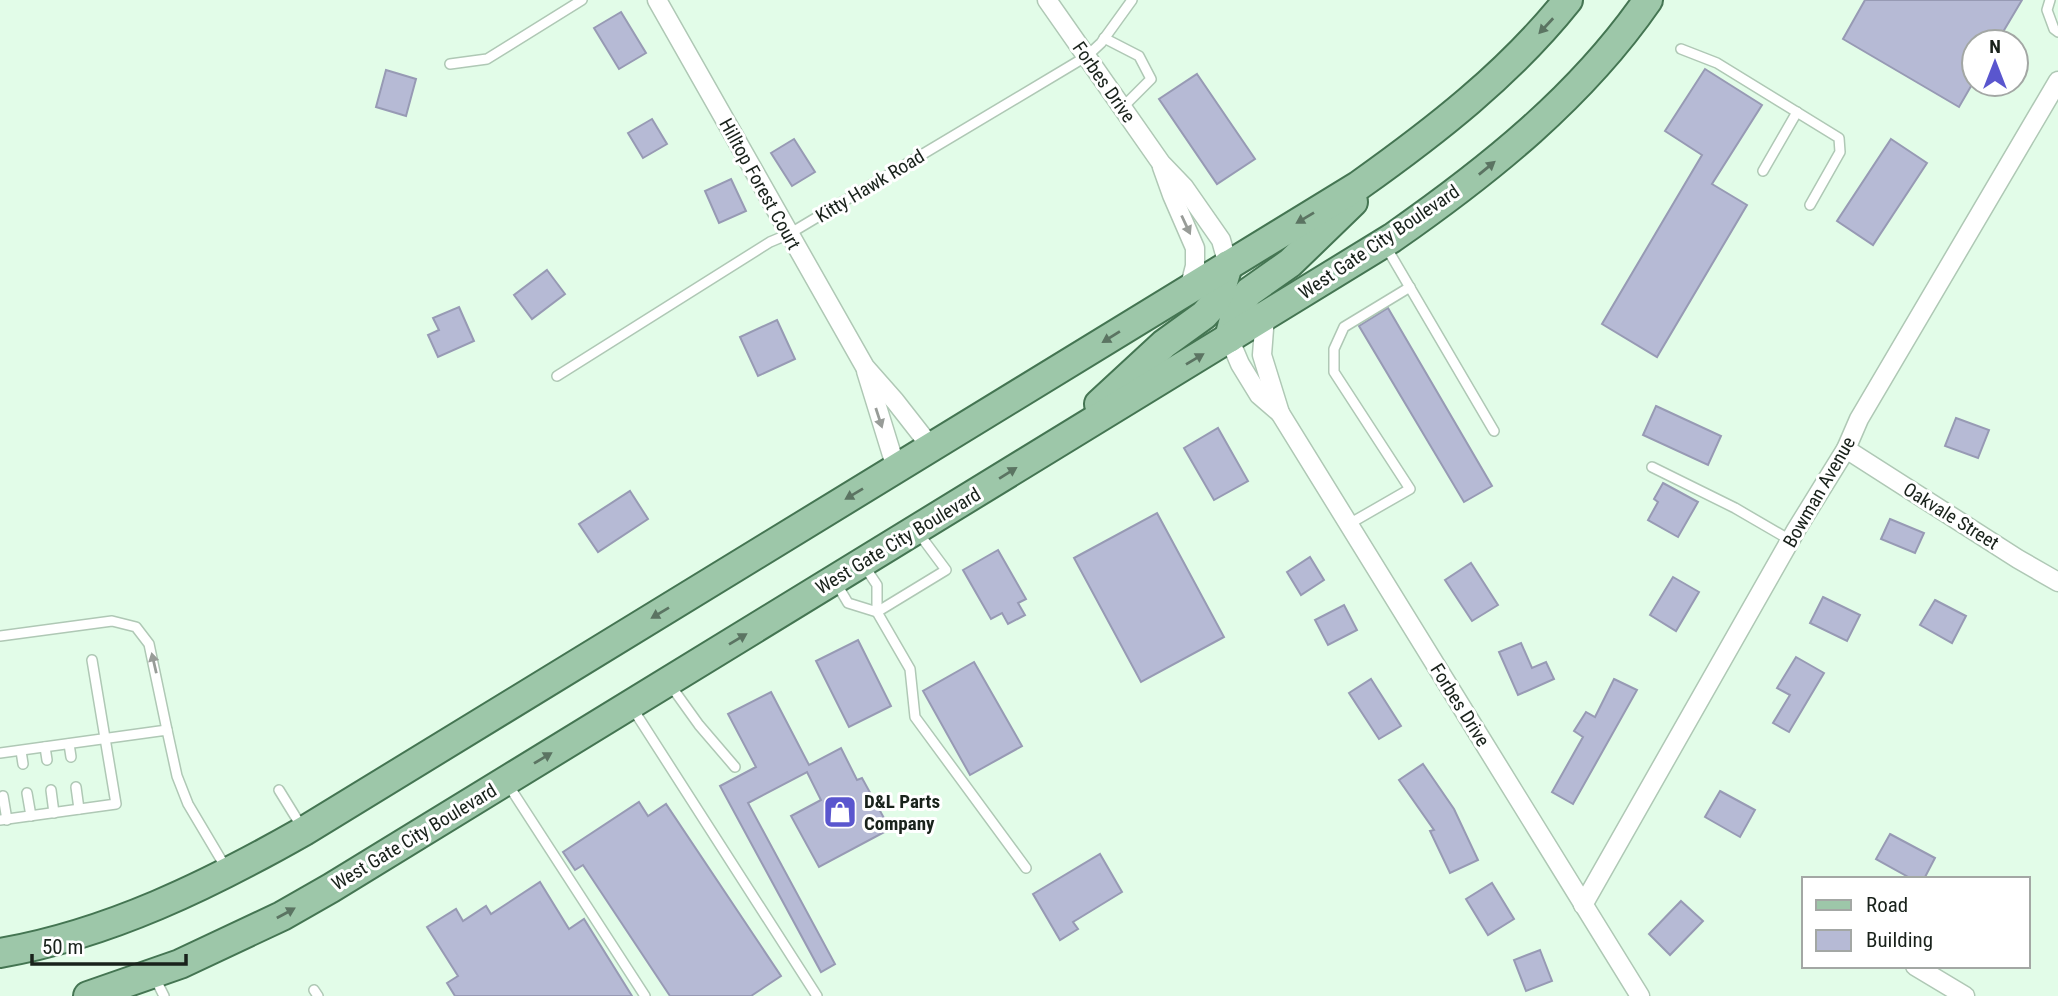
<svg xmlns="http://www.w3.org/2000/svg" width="2058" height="996" font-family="'Roboto Condensed',sans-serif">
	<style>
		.building { fill: #b6bad5; stroke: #979ab4; stroke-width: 2 }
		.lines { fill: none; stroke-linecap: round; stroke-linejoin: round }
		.service-casing { stroke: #afc8b5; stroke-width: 12 }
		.minor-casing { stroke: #afc8b5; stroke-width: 21 }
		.primary-casing { stroke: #447552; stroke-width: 32 }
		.service { stroke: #fff; stroke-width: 9 }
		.minor { stroke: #fff; stroke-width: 18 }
		.primary { stroke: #9dc7a9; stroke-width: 28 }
		.oneway { fill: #5b7462 }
		.oneway2 { fill: #989c98 }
		.labels { text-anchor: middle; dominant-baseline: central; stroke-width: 6; stroke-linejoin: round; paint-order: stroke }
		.street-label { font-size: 19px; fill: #19221b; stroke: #fff }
		.poi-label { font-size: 19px; font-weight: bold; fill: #19221b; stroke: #fff; text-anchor: start }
	</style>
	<rect width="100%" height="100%" fill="#e2fce8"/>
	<g class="building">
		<polygon points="1865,0 2022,0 1997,42 1974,42 1974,81 1959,107 1843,39"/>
		<polygon points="621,12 646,53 619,69 594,28"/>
		<polygon points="1705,69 1762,105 1712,184 1747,205 1657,357 1602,324 1702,155 1665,131"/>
		<polygon points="386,70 416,79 406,116 376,107"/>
		<polygon points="1197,74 1255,159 1217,184 1159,99"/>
		<polygon points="652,119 667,144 643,158 628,133"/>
		<polygon points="794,139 815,172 792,186 771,153"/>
		<polygon points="1891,139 1927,163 1873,245 1837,221"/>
		<polygon points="731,179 746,211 719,223 705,191"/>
		<polygon points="547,270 565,294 532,319 514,295"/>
		<polygon points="459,307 474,341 438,357 428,335 439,330 433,318"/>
		<polygon points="1388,308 1492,486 1464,502 1359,326"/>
		<polygon points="777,320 795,359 758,376 740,337"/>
		<polygon points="1656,406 1721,436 1708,465 1643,435"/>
		<polygon points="1956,418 1989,430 1978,458 1945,446"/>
		<polygon points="1218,428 1248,481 1214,500 1184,448"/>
		<polygon points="1663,483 1698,502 1678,537 1648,520 1658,502 1654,499"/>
		<polygon points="630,491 648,519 598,552 579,524"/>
		<polygon points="1157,513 1224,637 1141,682 1074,558"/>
		<polygon points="1890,519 1924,533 1915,553 1881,539"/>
		<polygon points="998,550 1026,599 1018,603 1025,615 1008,624 1002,613 991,619 963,570"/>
		<polygon points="1310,557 1324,580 1301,595 1287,572"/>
		<polygon points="1471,563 1498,605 1472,621 1445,580"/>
		<polygon points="1673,577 1699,592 1676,631 1650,615"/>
		<polygon points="1823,597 1860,615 1847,641 1810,623"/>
		<polygon points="1935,600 1966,616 1952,643 1920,625"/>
		<polygon points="1344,605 1357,630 1328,645 1315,620"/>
		<polygon points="858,640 891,706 849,727 816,661"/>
		<polygon points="1521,643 1532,668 1546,662 1554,679 1518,695 1499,652"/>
		<polygon points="1796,657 1824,673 1789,732 1773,723 1790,695 1777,688"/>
		<polygon points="974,662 1022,746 970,775 923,691"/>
		<polygon points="1371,679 1401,726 1379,739 1349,693"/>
		<polygon points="1614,679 1637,690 1573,804 1552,792 1583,737 1574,731 1586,712 1595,717"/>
		<polygon points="771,692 809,765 841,748 857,780 862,778 890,829 819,867 791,816 821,800 807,772 748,803 835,964 821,972 720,786 756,767 728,714"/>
		<polygon points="1423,764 1454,809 1478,860 1450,873 1430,831 1434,830 1399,780"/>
		<polygon points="1720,791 1755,810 1740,837 1705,817"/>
		<polygon points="639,802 648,816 666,804 781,976 751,996 670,996 583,865 575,870 563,852"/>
		<polygon points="1890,834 1935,858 1924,879 1912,879 1876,859"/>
		<polygon points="1100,854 1122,892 1073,922 1078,929 1060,940 1033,894"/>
		<polygon points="540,882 569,929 584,919 632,996 455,996 447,983 458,976 427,927 456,909 463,921 486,906 491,914"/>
		<polygon points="1492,883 1514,919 1488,935 1466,899"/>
		<polygon points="1681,901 1703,921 1670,955 1649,934"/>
		<polygon points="1540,950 1552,981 1526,991 1514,960"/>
	</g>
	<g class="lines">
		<defs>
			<g id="service">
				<polyline points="2050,0 2047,10 2054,29 2058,32"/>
				<polyline points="1104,38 1139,56 1151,79 1122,108"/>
				<polyline points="1681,49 1717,63 1839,138 1840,152 1810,205"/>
				<polyline points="450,64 487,59 582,0"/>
				<polyline points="1763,171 1797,112"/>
				<polyline points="1385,245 1494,431"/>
				<polyline points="557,376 770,242 789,234 1087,56 1101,43 1132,0"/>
				<polyline points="1652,467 1735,508 1790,540"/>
				<polyline points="1349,524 1410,489 1334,372 1334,349 1344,327 1410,287"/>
				<polyline points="917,531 946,570 877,612 910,669 915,717 1026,868"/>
				<polyline points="835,581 848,603 877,612 877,585 865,567"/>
				<polyline points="0,636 112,621 136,627 149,644 167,730"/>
				<polyline points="671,686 699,725 735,767"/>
				<polyline points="633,709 817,996"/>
				<polyline points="69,744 71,757"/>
				<polyline points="45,747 47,760"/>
				<polyline points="21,751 23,764"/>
				<polyline points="0,753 167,730 177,776 188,804 226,868"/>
				<polyline points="507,783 645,996"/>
				<polyline points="76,787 79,809"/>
				<polyline points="51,790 54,813"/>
				<polyline points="279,790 303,829"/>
				<polyline points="27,793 31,816"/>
				<polyline points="3,796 7,820"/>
				<polyline points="0,820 116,804 92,660"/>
				<polyline points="154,976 164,996"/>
				<polyline points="314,990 318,996"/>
			</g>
			<g id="minor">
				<polyline points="657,0 865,367 895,401 931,447"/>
				<polyline points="1047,0 1161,163 1184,187 1221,240 1228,265"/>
				<polyline points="1162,167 1172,195 1195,248 1195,266 1189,289"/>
				<polyline points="1265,316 1262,355 1280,413"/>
				<polyline points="1229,338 1240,364 1259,395 1280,413 1640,996"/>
				<polyline points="866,371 896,468"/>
				<polyline points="1846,449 2018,559 2058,582"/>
				<polyline points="1583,905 1796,530 1846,449 1859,419 2058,81"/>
				<polyline points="1915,966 1965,996"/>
			</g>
			<g id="primary">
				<polyline points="1229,338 1236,312 1242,301 1249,292 1290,263 1353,202"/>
				<polyline points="1099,404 1164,344 1204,315 1213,305 1220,293 1228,265"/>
				<path d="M0 953C109 934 209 885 304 831L1358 186C1434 132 1509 74 1568 0"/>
				<path d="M88 996 180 964 282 916 331 888 1392 238C1488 171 1581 97 1648 0"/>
			</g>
		</defs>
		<use href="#service" class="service-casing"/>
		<use href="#minor" class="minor-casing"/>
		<use href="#primary" class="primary-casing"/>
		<use href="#service" class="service"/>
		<use href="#minor" class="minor"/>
		<use href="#primary" class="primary"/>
	</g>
	<defs><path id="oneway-solid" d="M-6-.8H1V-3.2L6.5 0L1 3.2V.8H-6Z" transform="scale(1.75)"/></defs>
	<g class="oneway">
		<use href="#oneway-solid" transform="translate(1546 26) rotate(133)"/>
		<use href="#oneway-solid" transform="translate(1487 168) rotate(-39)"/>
		<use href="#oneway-solid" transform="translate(1305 218) rotate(149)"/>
		<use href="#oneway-solid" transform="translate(1111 337) rotate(148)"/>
		<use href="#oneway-solid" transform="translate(1195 359) rotate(-31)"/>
		<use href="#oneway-solid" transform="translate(1008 473) rotate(-32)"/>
		<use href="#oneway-solid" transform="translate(854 494) rotate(149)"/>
		<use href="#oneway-solid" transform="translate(660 613) rotate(149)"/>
		<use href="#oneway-solid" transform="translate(738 639) rotate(-31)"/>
		<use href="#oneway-solid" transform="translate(543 758) rotate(-31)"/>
		<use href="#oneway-solid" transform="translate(286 913) rotate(-29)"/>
	</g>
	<g class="oneway2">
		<use href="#oneway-solid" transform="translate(1186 225) rotate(65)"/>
		<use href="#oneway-solid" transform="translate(879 418) rotate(72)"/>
		<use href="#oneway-solid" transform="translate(154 663) rotate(-103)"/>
	</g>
	<defs>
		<symbol id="shop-square" viewBox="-11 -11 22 22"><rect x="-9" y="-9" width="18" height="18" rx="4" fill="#5a56ce" stroke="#fff"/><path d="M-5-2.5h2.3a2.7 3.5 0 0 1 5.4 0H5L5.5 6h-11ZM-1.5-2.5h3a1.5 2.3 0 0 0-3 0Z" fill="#fff"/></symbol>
	</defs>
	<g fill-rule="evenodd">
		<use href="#shop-square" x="821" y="793" width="38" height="38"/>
	</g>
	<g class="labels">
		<g class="street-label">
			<text transform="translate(1104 82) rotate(55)">Forbes Drive</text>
			<text transform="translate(760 184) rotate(61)">Hilltop Forest Court</text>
			<text transform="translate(870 186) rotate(-31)">Kitty Hawk Road</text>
			<text transform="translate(1379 242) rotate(-34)">West Gate City Boulevard</text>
			<text transform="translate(1819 492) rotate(-60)">Bowman Avenue</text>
			<text transform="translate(1951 516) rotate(32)">Oakvale Street</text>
			<text transform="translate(898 541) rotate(-31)">West Gate City Boulevard</text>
			<text transform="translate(1460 705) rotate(58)">Forbes Drive</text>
			<text transform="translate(414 837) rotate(-31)">West Gate City Boulevard</text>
		</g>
		<g class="poi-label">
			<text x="864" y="801">D&amp;L Parts<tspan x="864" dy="22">Company</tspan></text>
		</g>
	</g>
	<rect x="1802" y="877" width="228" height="91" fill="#ffffff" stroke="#a3a7a4" stroke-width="2"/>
	<rect x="1816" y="900" width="35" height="10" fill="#9dc7a9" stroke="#a3a7a4" stroke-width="2"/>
	<text x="1866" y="912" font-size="21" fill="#19221b">Road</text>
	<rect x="1816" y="930" width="35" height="21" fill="#b6bad5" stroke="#a3a7a4" stroke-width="2"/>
	<text x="1866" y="947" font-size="21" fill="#19221b">Building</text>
	<g transform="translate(1995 63)"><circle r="33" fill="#ffffff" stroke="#a3a7a4" stroke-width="2"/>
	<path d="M0-5L12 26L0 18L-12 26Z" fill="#5a56ce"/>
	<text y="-10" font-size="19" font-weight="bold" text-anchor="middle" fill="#19221b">N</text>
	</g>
	<path d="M32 954v10h154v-10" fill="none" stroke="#19221b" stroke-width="3.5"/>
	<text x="42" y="954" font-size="21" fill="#19221b" stroke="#ffffff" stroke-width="5" paint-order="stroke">50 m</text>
</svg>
